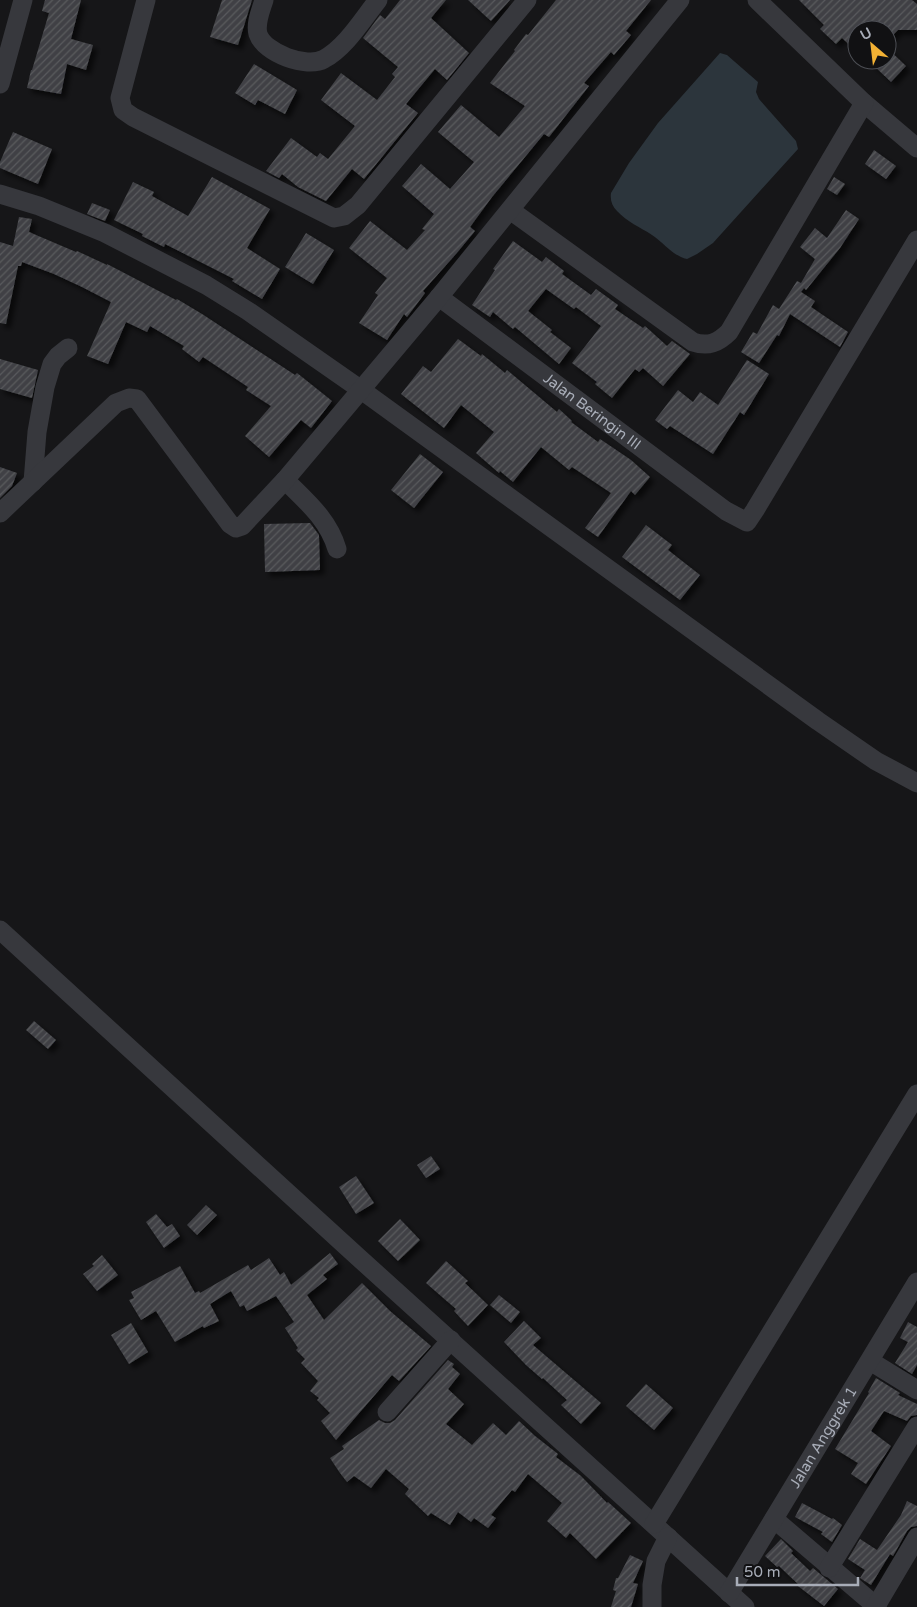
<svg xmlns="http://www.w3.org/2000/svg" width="917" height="1607" font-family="'Varela Round',sans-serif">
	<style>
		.water { fill: #2c353c }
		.building { fill: url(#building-hatch); filter: url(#shadow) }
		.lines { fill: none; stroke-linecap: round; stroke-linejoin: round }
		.minor { stroke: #37383d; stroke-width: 19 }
		.labels { text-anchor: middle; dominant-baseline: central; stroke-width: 5; stroke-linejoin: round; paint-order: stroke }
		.street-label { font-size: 15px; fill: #a8adb8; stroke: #111113 }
	</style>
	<defs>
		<pattern id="building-hatch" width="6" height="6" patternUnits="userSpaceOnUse" patternTransform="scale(1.25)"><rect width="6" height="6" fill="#404145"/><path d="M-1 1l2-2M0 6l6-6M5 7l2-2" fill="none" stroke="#595a5e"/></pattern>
		<filter id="shadow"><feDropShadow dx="4.5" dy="4.5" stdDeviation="2.5" flood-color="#0009"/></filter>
	</defs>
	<rect width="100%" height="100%" fill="#161618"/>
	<path class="water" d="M720 53 727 55 758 82 756 92 759 99 796 141 798 149 713 243 697 254 687 259C673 256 664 243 652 235 640 227 627 222 617 211 612 206 610 200 611 193L629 163 658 123Z"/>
	<g class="building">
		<polygon points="45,0 81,0 71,39 93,45 86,70 67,64 61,94 27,88 31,70 32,70 49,13 42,11"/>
		<polygon points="222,0 252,0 238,45 210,37"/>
		<polygon points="400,0 446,0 431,18 469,53 447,80 435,69 406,104 418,113 364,179 352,169 326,201 298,187 282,174 279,178 266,171 291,138 317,157 320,153 328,159 355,126 321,100 341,73 377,100 395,77 392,74 398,67 363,38 380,15 385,19"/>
		<polygon points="468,0 510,0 491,21"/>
		<polygon points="556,0 651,0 626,31 631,35 614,55 611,52 584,83 589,86 549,137 544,134 492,197 470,227 475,231 456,254 423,291 425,293 407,317 404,314 387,340 359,323 378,295 375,293 387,278 349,248 370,221 407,250 425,230 422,229 434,214 402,186 421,164 450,189 474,162 438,132 461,105 499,137 525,106 490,83 515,51 514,50 526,34 528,35"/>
		<polygon points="799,0 912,0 917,4 917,30 898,30 887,41 887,30 857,30 857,52 842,38 836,44 820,29 824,25"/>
		<polygon points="887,48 906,66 891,82 868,60 887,60"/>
		<polygon points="254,64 297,90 285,114 258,100 255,105 235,93"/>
		<polygon points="13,132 52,149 38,184 0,168 0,162"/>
		<polygon points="874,150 896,166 886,179 865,164"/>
		<polygon points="212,177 270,209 247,248 280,269 262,299 232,281 234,279 165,244 164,247 142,236 143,234 114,220 133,182 154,192 152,196 188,216"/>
		<polygon points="834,177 845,184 837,195 827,189"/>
		<polygon points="92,203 110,210 105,221 87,214"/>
		<polygon points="846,210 859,219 840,248 806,290 804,288 801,292 815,301 811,307 848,332 840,347 790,314 779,336 777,335 759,363 741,352 753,332 757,334 773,305 779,309 797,281 801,283 815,259 800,247 815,228 827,238"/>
		<polygon points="19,217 32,219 29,232 76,252 77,251 107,265 107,264 176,300 177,299 202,314 295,375 297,373 332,401 311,428 301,420 269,457 245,436 271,406 246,390 248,387 203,357 199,362 182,349 184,346 150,326 147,332 126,322 108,364 87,356 111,302 82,287 54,274 22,262 21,266 18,266 6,324 0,323 0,242 13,246"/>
		<polygon points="306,233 334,250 313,284 285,267"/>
		<polygon points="513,241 542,262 546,257 564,271 562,274 591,295 596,289 618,305 615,309 643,328 645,326 667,346 672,341 690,354 663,386 643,368 639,372 635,369 612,398 595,384 597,382 572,363 601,326 576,307 574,309 546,289 528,311 552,330 550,332 571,348 559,364 515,327 513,329 493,312 490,317 472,305 495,270 493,269"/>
		<polygon points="458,339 481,356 482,354 505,373 507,370 557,412 559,409 572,421 571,422 598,442 600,439 631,460 650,477 635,495 631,491 598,537 585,528 611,493 572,467 569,470 541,447 513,482 500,471 499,473 476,453 494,432 461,405 444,428 401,394 423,366 431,372"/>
		<polygon points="0,359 38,370 32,398 0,389"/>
		<polygon points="747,360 769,374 744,415 740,412 713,454 670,426 667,429 655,420 678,390 693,402 700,392 718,405"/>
		<polygon points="420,454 443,472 414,508 391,490"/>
		<polygon points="0,467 17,473 12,486 0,498"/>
		<polygon points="310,523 319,535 320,570 265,572 264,524"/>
		<polygon points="646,525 672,545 668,550 700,575 680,600 622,557"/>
		<polygon points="34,1021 56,1040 48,1049 26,1030"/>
		<polygon points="431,1156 440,1169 426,1178 417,1165"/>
		<polygon points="356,1176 374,1203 356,1214 339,1187"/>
		<polygon points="206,1205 217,1215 197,1235 187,1225"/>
		<polygon points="156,1214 167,1227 172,1224 180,1236 164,1248 146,1222"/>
		<polygon points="400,1219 420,1240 398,1261 378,1241"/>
		<polygon points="330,1253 338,1264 323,1275 327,1279 307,1295 324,1320 362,1283 390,1311 431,1346 399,1381 392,1375 336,1440 321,1421 330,1413 317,1400 319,1398 310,1391 318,1381 301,1363 305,1359 296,1350 298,1348 285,1328 294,1322 276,1296 247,1311 244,1305 240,1307 231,1291 210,1304 219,1321 204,1328 203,1326 175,1342 156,1311 141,1320 129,1300 134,1298 131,1292 180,1266 195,1293 199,1291 200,1293 248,1265 251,1270 269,1258 280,1275 284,1272 291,1285"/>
		<polygon points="102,1255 118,1275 97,1291 83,1274 94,1266 92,1264"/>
		<polygon points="446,1261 468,1281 465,1283 488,1305 468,1326 454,1311 456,1309 426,1283"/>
		<polygon points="499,1295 520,1312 511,1323 490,1305"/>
		<polygon points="524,1321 541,1338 533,1345 601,1403 581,1424 561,1405 567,1400 543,1378 542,1379 526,1365 504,1342"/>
		<polygon points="908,1322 917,1327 917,1365 912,1374 895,1363 908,1342 900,1338"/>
		<polygon points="131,1323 148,1352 129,1364 111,1335"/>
		<polygon points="448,1360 454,1364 452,1367 460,1374 448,1389 464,1404 446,1424 472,1445 493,1423 506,1435 519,1421 535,1436 558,1454 556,1457 581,1476 607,1503 608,1502 631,1523 596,1559 570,1533 566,1538 547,1521 562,1503 528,1474 515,1492 512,1490 491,1515 496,1518 488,1528 474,1518 471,1522 458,1512 450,1525 431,1513 428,1516 405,1494 409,1489 386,1469 371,1488 354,1476 347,1482 340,1473 330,1458 344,1449 342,1446 379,1420 385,1423 390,1423 395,1420"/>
		<polygon points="876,1378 900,1393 898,1395 917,1404 917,1415 911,1416 907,1421 884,1411 871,1431 891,1446 866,1484 851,1474 858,1463 835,1449 869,1393 868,1392"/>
		<polygon points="646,1384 673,1408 654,1430 626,1406"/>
		<polygon points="907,1501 917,1506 917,1526 911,1527 907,1531 893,1556 890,1554 871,1585 860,1578 865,1570 848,1559 860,1539 877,1550 901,1515"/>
		<polygon points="802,1503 832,1519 833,1518 842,1525 832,1542 821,1534 823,1532 795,1517"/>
		<polygon points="781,1539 793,1551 791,1553 810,1571 813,1568 838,1589 824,1606 798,1586 799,1585 779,1566 777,1567 765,1556"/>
		<polygon points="630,1555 643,1561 633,1583 638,1584 631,1607 611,1607 616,1591 613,1590 616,1578 618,1578"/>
	</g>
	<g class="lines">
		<g class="minor">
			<polyline points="146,0 120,98 123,110 133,117 334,218 344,216 358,205 527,0"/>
			<path d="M264 0C261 10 255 23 258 34 264 53 307 69 324 59 346 47 362 20 378 0"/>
			<polyline points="0,84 23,0"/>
			<polyline points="864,103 917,148"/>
			<polyline points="0,194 39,206 105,233 206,285 248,311 360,389 818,721 876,761 917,783"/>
			<path d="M510 210 693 342C708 347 718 343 729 332L864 103 757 0"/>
			<path id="s1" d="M439 297 726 511 747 522 755 510 917 240"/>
			<path d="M285 480C306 501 328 519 337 549"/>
			<polyline points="33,482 37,432 45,387 52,364 58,356 68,348"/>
			<polyline points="0,513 116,403 129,398 137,399 230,524 236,528 242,526 285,480 439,297 680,0"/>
			<polyline points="0,930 358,1257 745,1607"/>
			<polyline points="870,1361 917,1390"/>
			<polyline points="387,1412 451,1340"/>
			<polyline points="774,1519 877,1607"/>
			<polyline points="654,1524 917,1094"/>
			<polyline points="829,1568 917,1426"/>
			<path id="s2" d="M729 1593 917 1282"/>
			<polyline points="876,1606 917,1537"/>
			<polyline points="652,1607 652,1585 656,1561 668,1537"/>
		</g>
	</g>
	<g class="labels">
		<g class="street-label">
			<text stroke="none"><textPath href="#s1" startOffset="191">Jalan Beringin III</textPath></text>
			<text stroke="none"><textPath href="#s2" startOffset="182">Jalan Anggrek 1</textPath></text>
		</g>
	</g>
	<g transform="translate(872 45) rotate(332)"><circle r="24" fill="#111113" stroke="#4d4f55"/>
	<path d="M0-4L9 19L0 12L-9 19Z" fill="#f2b134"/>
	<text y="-8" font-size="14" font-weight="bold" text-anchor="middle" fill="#a8adb8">U</text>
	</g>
	<path d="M737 1577v8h121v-8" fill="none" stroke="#a8adb8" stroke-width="2.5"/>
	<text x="744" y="1577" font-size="15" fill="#a8adb8" stroke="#111113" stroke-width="4" paint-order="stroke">50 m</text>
</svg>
